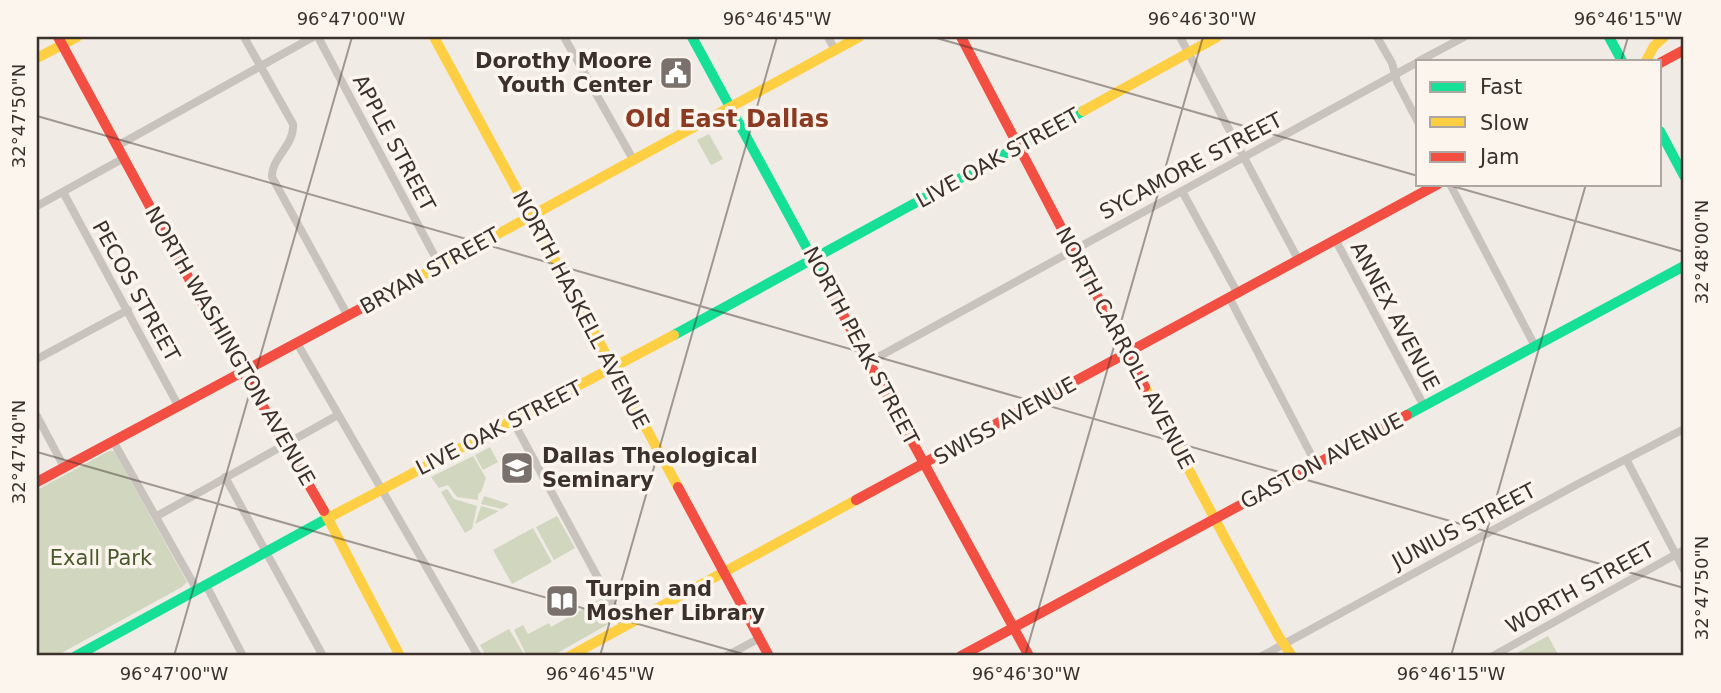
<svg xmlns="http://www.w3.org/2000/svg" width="1721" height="693" font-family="'DejaVu Sans',sans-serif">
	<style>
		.green { fill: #d1d6bf }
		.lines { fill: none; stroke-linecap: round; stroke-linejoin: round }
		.street { stroke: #c9c3be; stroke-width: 8 }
		.fast { stroke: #16e098; stroke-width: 10 }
		.slow { stroke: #ffcf43; stroke-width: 10 }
		.jam { stroke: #f24e42; stroke-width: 10 }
		.ticks { fill: none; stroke: #3b302b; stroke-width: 2; stroke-opacity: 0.45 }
		.labels { text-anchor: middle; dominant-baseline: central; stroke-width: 7; stroke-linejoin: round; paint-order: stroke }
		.poi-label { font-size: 21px; font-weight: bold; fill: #3b302b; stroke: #fbf5ee; text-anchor: start }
		.street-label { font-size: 21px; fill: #3b302b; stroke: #fbf5ee }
		.park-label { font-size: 21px; fill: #4a5a2e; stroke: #fbf5ee }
		.quarter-label { font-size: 24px; font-weight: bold; fill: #8c3b22; stroke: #fbf5ee }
		.neatline { fill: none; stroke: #3b302b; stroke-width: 2.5 }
		.ticks-label { font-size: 18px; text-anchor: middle; fill: #3b302b }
	</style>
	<rect width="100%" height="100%" fill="#f0ebe5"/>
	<g class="green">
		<polygon points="709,134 723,159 711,165 697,140"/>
		<polygon points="490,447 498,462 483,470 475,455"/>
		<polygon points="109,451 114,451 187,582 182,587 56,656 37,656 37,490"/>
		<polygon points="473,456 486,478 481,492 478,494 478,500 457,497 448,485 439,488 431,477"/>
		<polygon points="447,489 454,499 477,506 472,529 465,533 441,492"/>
		<polygon points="484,496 509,504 502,509 481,504"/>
		<polygon points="481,506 499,511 475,524"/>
		<polygon points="557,516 575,548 554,560 536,527"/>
		<polygon points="533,528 552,562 512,584 493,550"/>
		<polygon points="602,598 612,622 552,656 527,656 514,630 523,625 528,634 549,623 551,627"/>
		<polygon points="509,629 525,656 486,656 480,645"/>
		<polygon points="1548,636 1559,656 1511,656"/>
	</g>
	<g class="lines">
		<g class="street">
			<path d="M244 37 293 124C295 145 271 158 272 177L348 316"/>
			<polyline points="318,37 440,266"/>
			<polyline points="564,37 634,161"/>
			<polyline points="828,37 835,50"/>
			<polyline points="1180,37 1299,261"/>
			<polyline points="1377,37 1392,63 1397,82 1418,122"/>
			<polyline points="1419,61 1464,37"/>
			<polyline points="117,146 313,37"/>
			<polyline points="1450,184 1535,346"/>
			<polyline points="1182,191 1238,294"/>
			<polyline points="63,192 179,407"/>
			<polyline points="37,206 124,158"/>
			<polyline points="1336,241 1424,406"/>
			<polyline points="1230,299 1316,464"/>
			<polyline points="297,343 478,656"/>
			<polyline points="37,359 128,310"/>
			<polyline points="869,362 1418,62"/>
			<polyline points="37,416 64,467"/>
			<polyline points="513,421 624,626"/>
			<polyline points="113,441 197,590"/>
			<polyline points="1626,459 1684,570"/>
			<polyline points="225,477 323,656"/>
			<polyline points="157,516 338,415"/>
			<polyline points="206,585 243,656"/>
			<polyline points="726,656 760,638"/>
			<polyline points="1262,656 1576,485 1684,429"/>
			<polyline points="1493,656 1684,550"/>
		</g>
		<g class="fast">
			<polyline points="692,37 834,298"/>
			<polyline points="1609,37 1622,61"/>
			<polyline points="1660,131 1684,176"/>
			<polyline points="674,335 1083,111"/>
			<polyline points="1407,415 1684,266"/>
			<polyline points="76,656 328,518"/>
		</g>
		<g class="slow">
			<polyline points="434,37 678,487"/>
			<polyline points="37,58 77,37"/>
			<polyline points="1646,61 1654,46 1664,37"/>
			<polyline points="1083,111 1217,37"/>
			<polyline points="386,295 859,37"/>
			<polyline points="1145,387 1227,542 1279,637 1292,656"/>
			<polyline points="324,511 400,656"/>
			<polyline points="328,518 674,335"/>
			<polyline points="570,656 856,500"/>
		</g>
		<g class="jam">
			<polyline points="58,37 193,286 324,511"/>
			<polyline points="961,37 1145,387"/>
			<polyline points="1660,63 1684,50"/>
			<polyline points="834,298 1029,656"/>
			<polyline points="37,482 386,295"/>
			<polyline points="678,487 769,656"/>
			<polyline points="856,500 1438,184"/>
			<polyline points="961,656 1407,415"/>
		</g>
	</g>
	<path class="ticks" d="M933 37 1418 176M1621 61 1628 37M37 116 1684 588M1445 184 1684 252M37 452 750 656M174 656 352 37M600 656 777 37M1025 656 1203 37M1451 656 1586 184"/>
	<defs>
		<symbol id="civic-square" viewBox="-11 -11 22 22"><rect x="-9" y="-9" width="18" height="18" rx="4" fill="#7a716c" stroke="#fbf5ee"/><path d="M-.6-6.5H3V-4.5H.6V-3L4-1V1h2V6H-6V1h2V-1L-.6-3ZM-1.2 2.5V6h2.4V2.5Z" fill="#fff"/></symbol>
		<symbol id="university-square" viewBox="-11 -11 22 22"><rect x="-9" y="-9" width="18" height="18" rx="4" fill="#7a716c" stroke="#fbf5ee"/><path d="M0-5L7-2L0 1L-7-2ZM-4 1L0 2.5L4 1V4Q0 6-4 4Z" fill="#fff"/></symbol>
		<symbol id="library-square" viewBox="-11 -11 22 22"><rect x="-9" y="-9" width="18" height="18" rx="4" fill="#7a716c" stroke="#fbf5ee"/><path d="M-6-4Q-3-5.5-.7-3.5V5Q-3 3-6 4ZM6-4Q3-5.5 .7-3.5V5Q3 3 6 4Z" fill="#fff"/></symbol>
	</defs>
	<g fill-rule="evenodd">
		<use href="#civic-square" x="657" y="54" width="38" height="38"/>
		<use href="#university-square" x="498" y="449" width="38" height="38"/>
		<use href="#library-square" x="543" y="582" width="38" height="38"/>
	</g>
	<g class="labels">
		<g class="poi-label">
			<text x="652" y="61" text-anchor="end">Dorothy Moore<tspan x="652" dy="24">Youth Center</tspan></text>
			<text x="542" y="456">Dallas Theological<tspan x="542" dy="24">Seminary</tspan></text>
			<text x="586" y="589">Turpin and<tspan x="586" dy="24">Mosher Library</tspan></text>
		</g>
		<g class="street-label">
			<text transform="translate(394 143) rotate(62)">APPLE STREET</text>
			<text transform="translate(998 158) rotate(-29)">LIVE OAK STREET</text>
			<text transform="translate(1191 166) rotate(-28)">SYCAMORE STREET</text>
			<text transform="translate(430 271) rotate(-29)">BRYAN STREET</text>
			<text transform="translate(136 291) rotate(61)">PECOS STREET</text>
			<text transform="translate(581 310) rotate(62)">NORTH HASKELL AVENUE</text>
			<text transform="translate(1395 316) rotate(62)">ANNEX AVENUE</text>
			<text transform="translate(230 346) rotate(60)">NORTH WASHINGTON AVENUE</text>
			<text transform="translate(861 346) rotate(62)">NORTH PEAK STREET</text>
			<text transform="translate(1125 348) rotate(62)">NORTH CARROLL AVENUE</text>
			<text transform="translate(1005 421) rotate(-29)">SWISS AVENUE</text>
			<text transform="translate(499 428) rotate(-27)">LIVE OAK STREET</text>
			<text transform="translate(1322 461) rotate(-28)">GASTON AVENUE</text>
			<text transform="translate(1464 526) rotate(-28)">JUNIUS STREET</text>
			<text transform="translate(1580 588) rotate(-29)">WORTH STREET</text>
		</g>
		<g class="park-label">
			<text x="101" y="558">Exall Park</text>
		</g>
		<g class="quarter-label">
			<text x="727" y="119">Old East Dallas</text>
		</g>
	</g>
	<rect width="1721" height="693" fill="none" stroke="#fbf5ee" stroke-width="77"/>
	<rect x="1416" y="60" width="245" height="126" fill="#fbf5ee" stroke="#aea6a0" stroke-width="2"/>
	<rect x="1430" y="82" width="35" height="10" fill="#16e098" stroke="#aea6a0" stroke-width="2"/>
	<text x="1480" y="94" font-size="21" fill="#3b302b">Fast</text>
	<rect x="1430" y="117" width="35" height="10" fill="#ffcf43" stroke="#aea6a0" stroke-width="2"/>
	<text x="1480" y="130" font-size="21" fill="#3b302b">Slow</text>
	<rect x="1430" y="152" width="35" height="10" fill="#f24e42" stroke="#aea6a0" stroke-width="2"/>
	<text x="1480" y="164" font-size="21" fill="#3b302b">Jam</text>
	<rect x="38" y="38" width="1644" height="616" class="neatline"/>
	<g class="ticks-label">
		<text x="351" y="25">96°47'00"W</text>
		<text x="777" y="25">96°46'45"W</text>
		<text x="1202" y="25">96°46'30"W</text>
		<text x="1628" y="25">96°46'15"W</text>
		<text transform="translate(19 116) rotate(-90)" y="6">32°47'50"N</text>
		<text transform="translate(1702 252) rotate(-90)" y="6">32°48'00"N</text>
		<text transform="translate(19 452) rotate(-90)" y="6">32°47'40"N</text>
		<text transform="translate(1702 588) rotate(-90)" y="6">32°47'50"N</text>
		<text x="174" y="680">96°47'00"W</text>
		<text x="600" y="680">96°46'45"W</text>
		<text x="1026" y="680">96°46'30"W</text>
		<text x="1451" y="680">96°46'15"W</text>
	</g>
</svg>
